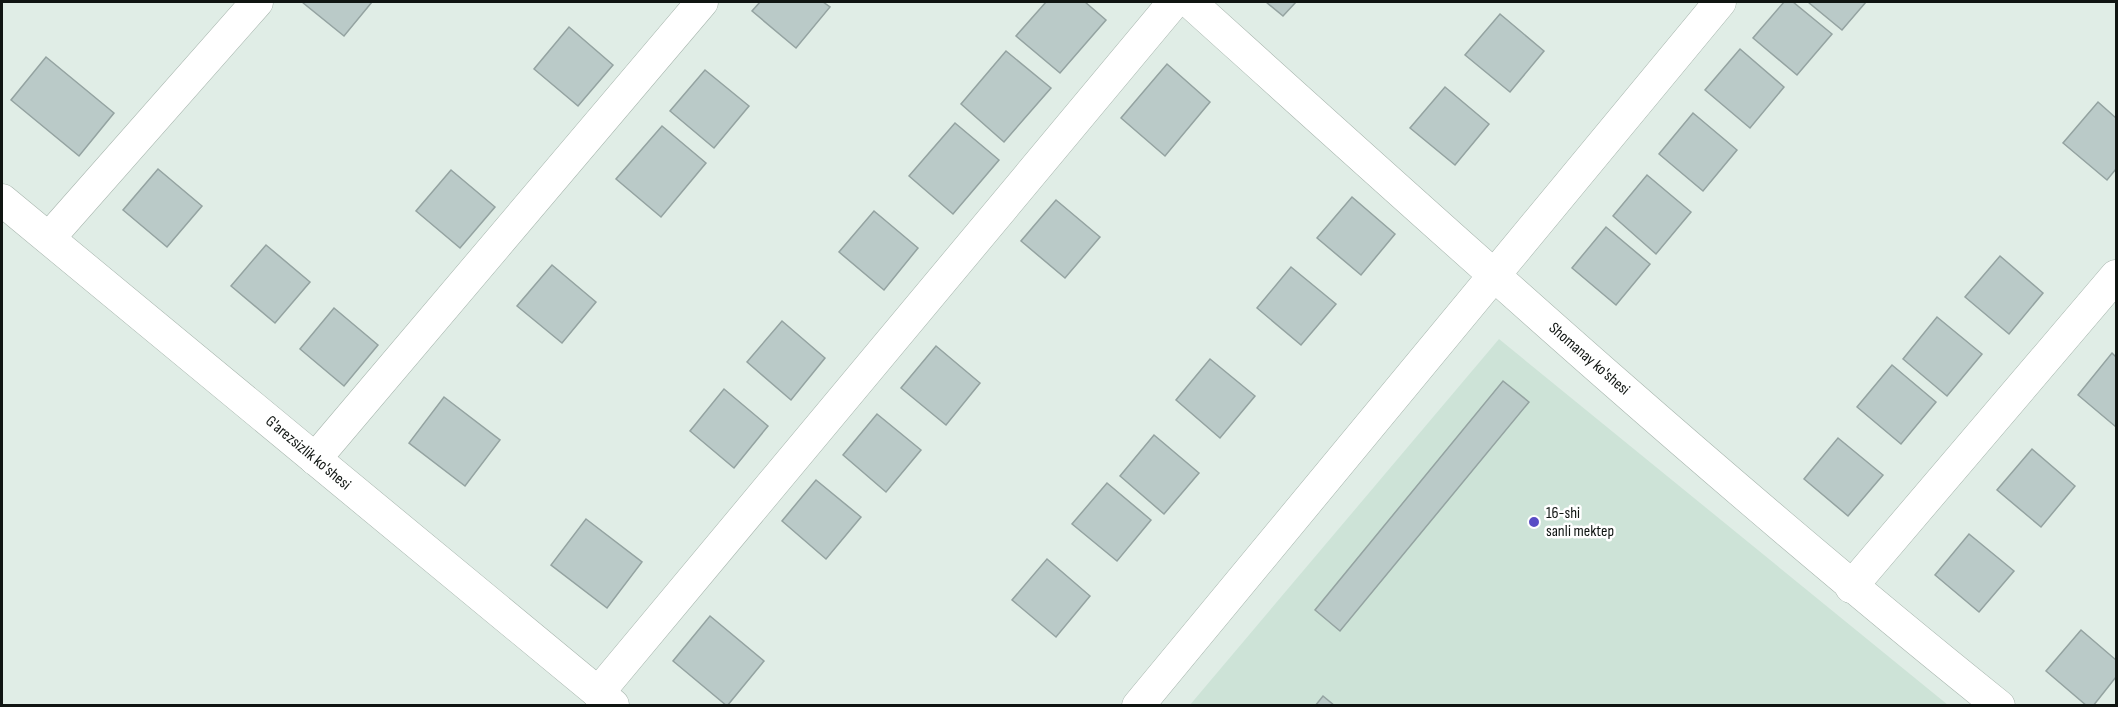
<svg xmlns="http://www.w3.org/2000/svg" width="2118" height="707" font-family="'Sofia Sans Condensed',sans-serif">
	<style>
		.built { fill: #cde3d7 }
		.building { fill: #bacac8; stroke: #94a3a1; stroke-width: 1.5 }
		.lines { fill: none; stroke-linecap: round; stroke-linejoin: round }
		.street-casing { stroke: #a7b5ad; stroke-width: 33 }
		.street { stroke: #fff; stroke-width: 32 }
		.poi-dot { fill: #594dc5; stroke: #fff; stroke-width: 2 }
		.labels { text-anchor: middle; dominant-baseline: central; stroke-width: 5; stroke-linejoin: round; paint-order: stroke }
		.street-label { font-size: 16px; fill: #101512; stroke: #fff }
		.poi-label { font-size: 16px; fill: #101512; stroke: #fff; text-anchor: start }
	</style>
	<rect width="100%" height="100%" fill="#e0ede6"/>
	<polygon class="built" points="1499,339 1948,705 1189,706"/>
	<g class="building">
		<polygon points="302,2 372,2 344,36"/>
		<polygon points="760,2 823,2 830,7 796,48 752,11"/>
		<polygon points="1046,2 1085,2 1106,20 1060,73 1016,36"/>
		<polygon points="1266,2 1296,2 1283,16"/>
		<polygon points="1784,2 1793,2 1832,34 1797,75 1753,38"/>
		<polygon points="1808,2 1866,2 1842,30"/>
		<polygon points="1500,14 1544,51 1510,92 1465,55"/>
		<polygon points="569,27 613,65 578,106 534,69"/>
		<polygon points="1740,49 1784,87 1750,128 1705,90"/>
		<polygon points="1006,51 1051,88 1004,142 961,104"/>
		<polygon points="46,57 114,113 79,156 11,100"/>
		<polygon points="1167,64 1210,102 1165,156 1121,118"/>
		<polygon points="705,70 749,106 714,148 670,111"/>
		<polygon points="1445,87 1489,124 1455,165 1410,128"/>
		<polygon points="2098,102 2116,118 2116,169 2107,180 2063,143"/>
		<polygon points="1693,113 1737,150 1703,191 1659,154"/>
		<polygon points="955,123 999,160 953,214 909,176"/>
		<polygon points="662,126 706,163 661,217 616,179"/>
		<polygon points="158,169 202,206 167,247 123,210"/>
		<polygon points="451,170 495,207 460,248 416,211"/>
		<polygon points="1647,175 1691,212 1656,254 1613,216"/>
		<polygon points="1352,197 1395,234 1361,275 1317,238"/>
		<polygon points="1056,200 1100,237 1065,278 1021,241"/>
		<polygon points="874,211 918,248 884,290 839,252"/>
		<polygon points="1606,227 1650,264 1616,305 1572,268"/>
		<polygon points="266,245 310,282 275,323 231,286"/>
		<polygon points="2000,256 2043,293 2009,334 1965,297"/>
		<polygon points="552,265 596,302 562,343 517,306"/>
		<polygon points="1291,267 1336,304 1301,345 1257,308"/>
		<polygon points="334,308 378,345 344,386 300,349"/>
		<polygon points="1937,317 1982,354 1947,396 1903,359"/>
		<polygon points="782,321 825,358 791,400 747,362"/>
		<polygon points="936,346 980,383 946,425 901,388"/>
		<polygon points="2112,353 2116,357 2116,427 2078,395"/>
		<polygon points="1210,359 1255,396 1220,438 1176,400"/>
		<polygon points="1892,365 1936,402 1901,444 1857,407"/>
		<polygon points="1503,381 1529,402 1340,631 1315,610"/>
		<polygon points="724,389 768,426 734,468 690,431"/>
		<polygon points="444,397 500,440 465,486 409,443"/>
		<polygon points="877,414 921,450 886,492 843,455"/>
		<polygon points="1154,435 1199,473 1164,514 1120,476"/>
		<polygon points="1838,438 1883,475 1848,516 1804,479"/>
		<polygon points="2032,449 2075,486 2041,527 1997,490"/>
		<polygon points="816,480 861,517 826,559 782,521"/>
		<polygon points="1107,483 1151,520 1117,561 1072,524"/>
		<polygon points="586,519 642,562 607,608 551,565"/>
		<polygon points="1969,534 2014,571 1979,612 1935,575"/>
		<polygon points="1047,559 1090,596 1056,637 1012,600"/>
		<polygon points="710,616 764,661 727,706 673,661"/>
		<polygon points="2081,630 2116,660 2116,677 2093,706 2087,706 2046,671"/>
		<polygon points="1323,696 1335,706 1315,706"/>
	</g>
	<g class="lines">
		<defs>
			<g id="street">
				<path d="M1190 2C1455 241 1720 482 1999 706"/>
				<polyline points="2,200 613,705"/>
				<polyline points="49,238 257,2"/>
				<polyline points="315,459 702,2"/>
				<polyline points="1851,587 2116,276"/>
				<polyline points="598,693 1174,2"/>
				<polyline points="1138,706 1720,2"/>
			</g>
		</defs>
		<use href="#street" class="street-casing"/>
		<use href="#street" class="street"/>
	</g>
	<circle class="poi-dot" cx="1534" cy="522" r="6"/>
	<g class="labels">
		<g class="street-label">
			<text transform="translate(1589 359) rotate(41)">Shomanay ko'shesi</text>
			<text transform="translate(308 453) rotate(40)">G'arezsizlik ko'shesi</text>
		</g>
		<g class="poi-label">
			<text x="1546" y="513">16-shi<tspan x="1546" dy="18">sanli mektep</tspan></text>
		</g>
	</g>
	<rect width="2118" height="707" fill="none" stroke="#101512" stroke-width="6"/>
</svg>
